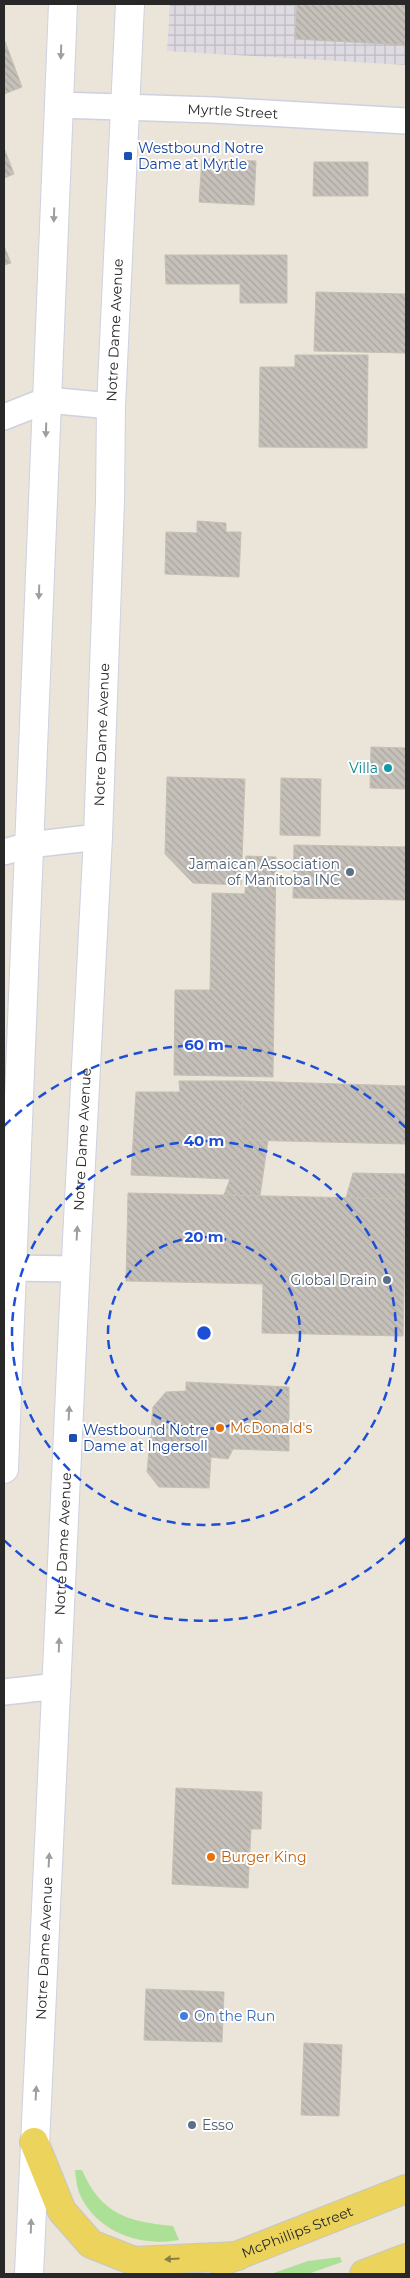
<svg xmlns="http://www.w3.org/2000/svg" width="410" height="2278" font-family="Montserrat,sans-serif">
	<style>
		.industrial { fill: url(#industrial-grid) }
		.grass { fill: #abe096 }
		.building { fill: url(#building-back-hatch); stroke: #c5c0b3 }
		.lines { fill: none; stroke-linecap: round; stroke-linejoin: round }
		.street-casing { stroke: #cfd1e1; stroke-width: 28 }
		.secondary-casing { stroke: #cfd1e1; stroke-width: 30 }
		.primary-casing { stroke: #c7c7c7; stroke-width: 30 }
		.street { stroke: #fff; stroke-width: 25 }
		.secondary { stroke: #fff; stroke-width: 28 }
		.primary { stroke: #ecd35c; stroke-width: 28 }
		.oneway { fill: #9e9e9e }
		.oneway2 { fill: #8a7e42 }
		.ring { fill: none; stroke: #1d4ed8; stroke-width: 2.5; stroke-dasharray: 9 6 }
		.transit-dot { fill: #1a4fb4; stroke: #fff; stroke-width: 2 }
		.culture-dot { fill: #0f9aa8; stroke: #fff; stroke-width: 2 }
		.service-dot { fill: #5c6f8a; stroke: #fff; stroke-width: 2 }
		.food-dot { fill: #e8710a; stroke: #fff; stroke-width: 2 }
		.shop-dot { fill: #3f7fe0; stroke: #fff; stroke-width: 2 }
		.labels { text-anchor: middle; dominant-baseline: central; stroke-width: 4; stroke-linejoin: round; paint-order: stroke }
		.street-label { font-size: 14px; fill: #282828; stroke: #fff }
		.transit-label { font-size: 14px; fill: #164399; stroke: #fff; text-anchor: start }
		.culture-label { font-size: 14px; fill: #0d838f; stroke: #fff; text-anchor: end }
		.service-label { font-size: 14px; fill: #4e5e75; stroke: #fff; text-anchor: end }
		.food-label { font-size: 14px; fill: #c56008; stroke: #fff; text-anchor: start }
		.shop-label { font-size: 14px; fill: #366cbe; stroke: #fff; text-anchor: start }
		.centre { fill: #1d4ed8; stroke: #fff; stroke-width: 2.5 }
		.ring-label { font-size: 15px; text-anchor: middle; font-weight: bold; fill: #1d4ed8; stroke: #fff; stroke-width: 4; stroke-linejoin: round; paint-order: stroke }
	</style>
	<defs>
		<pattern id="industrial-grid" width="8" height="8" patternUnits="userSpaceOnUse" patternTransform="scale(1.25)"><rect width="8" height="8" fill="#dddae2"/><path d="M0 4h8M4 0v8" fill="none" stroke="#bebbc2"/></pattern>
		<pattern id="building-back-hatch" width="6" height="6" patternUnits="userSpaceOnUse" patternTransform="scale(1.25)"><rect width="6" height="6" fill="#c5c0b9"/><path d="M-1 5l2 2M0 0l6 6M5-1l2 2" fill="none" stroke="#a9a59f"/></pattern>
	</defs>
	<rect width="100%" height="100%" fill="#eae4d9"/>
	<polygon class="industrial" points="170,4 406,4 406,65 167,51"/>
	<g class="grass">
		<path d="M75 2170H82C101 2214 128 2222 173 2226L179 2240C142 2247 99 2233 81 2197 77 2189 76 2179 75 2170Z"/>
		<polygon points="340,2257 342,2262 308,2274 271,2274 308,2261"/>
	</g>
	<g class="building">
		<polygon points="297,4 406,4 406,45 295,39"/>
		<polygon points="4,39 22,87 4,94"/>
		<polygon points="4,148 14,174 4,178"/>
		<polygon points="202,159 256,161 254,205 199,202"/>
		<polygon points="314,162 368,162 368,196 313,196"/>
		<polygon points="4,246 11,263 4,265"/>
		<polygon points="165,255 287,255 287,303 240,303 240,284 166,284"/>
		<polygon points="316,292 406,294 406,353 314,351"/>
		<polygon points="295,355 368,355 367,448 259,447 260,367 295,367"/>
		<polygon points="197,521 226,523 226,532 241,532 239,577 165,574 166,532 197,533"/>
		<polygon points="371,747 406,748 406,789 370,788"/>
		<polygon points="167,777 245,779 241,885 193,883 165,854"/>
		<polygon points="281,778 321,779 320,836 280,835"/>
		<polygon points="294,845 406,847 406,900 293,898"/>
		<polygon points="246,856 276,857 273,1077 174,1075 175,990 210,990 212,893 245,894"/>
		<polygon points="179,1081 243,1081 241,1140 268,1140 260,1196 224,1195 230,1179 131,1175 136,1092 180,1092"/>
		<polygon points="243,1081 406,1086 406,1144 241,1140"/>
		<polygon points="353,1173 406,1174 406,1199 346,1198"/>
		<polygon points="128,1193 406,1199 403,1336 262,1333 263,1284 126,1281"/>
		<polygon points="186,1382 289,1387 289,1451 233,1449 228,1459 211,1457 209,1488 159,1487 147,1472 153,1407 166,1392 186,1391"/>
		<polygon points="176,1788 262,1792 261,1829 251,1829 248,1888 172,1884"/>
		<polygon points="146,1989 224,1992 222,2042 144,2040"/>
		<polygon points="304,2043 342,2045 339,2116 301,2115"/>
	</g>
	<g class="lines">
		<defs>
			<g id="street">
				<path id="s1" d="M59 105 213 110 406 121"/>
				<polyline points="4,417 47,400 111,406"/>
				<polyline points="4,852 29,845 98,837"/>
				<polyline points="4,1271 12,1268 75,1269"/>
				<polyline points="4,1692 58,1686"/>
			</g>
			<g id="secondary">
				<polyline points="4,1469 63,4"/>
				<path id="s2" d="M29 2274 77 1239 98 837 110 501 111 406 130 4"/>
			</g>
			<g id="primary">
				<polyline points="34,2142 62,2211 91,2244 134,2261 238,2256"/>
				<path id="s3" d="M221 2262 406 2189"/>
				<polyline points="364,2274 406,2258"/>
			</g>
		</defs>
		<use href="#street" class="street-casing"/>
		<use href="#secondary" class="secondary-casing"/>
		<use href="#primary" class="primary-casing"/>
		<use href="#street" class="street"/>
		<use href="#secondary" class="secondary"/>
		<use href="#primary" class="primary"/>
	</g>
	<defs><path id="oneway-solid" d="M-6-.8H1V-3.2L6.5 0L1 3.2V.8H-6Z" transform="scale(1.25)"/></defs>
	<g class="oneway">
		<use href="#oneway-solid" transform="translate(61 52) rotate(92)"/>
		<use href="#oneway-solid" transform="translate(54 215) rotate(92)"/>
		<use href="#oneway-solid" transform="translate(46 430) rotate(92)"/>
		<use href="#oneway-solid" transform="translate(39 592) rotate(92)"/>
		<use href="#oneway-solid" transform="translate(77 1233) rotate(-87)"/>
		<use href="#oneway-solid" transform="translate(69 1413) rotate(-87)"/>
		<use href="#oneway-solid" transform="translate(59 1645) rotate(-88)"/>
		<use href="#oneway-solid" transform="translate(49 1860) rotate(-87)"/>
		<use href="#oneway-solid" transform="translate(36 2093) rotate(-87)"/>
		<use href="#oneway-solid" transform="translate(31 2226) rotate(-88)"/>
	</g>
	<use class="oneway2" href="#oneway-solid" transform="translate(172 2259) rotate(177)"/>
	<g class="ring">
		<circle cx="204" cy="1333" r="96"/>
		<circle cx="204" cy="1333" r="192"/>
		<path d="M406 1538A288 288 0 0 1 4 1540M4 1126A288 288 0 0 1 406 1128"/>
	</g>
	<g class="transit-dot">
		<rect x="123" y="151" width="10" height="10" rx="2.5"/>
		<rect x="68" y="1433" width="10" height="10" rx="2.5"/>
	</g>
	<circle class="culture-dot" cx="388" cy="768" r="5"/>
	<g class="service-dot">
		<circle cx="350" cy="872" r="5"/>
		<circle cx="387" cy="1280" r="5"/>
		<circle cx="192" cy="2125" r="5"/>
	</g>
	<g class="food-dot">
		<circle cx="220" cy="1428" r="5"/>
		<circle cx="211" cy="1857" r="5"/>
	</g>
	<circle class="shop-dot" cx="184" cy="2016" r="5"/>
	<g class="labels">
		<g class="street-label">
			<text stroke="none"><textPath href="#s1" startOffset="174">Myrtle Street</textPath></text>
			<text stroke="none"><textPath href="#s2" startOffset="1946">Notre Dame Avenue</textPath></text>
			<text stroke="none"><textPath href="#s2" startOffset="1541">Notre Dame Avenue</textPath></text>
			<text stroke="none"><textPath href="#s2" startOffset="1136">Notre Dame Avenue</textPath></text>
			<text stroke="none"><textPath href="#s2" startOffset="731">Notre Dame Avenue</textPath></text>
			<text stroke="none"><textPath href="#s2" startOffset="326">Notre Dame Avenue</textPath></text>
			<text stroke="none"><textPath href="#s3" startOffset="82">McPhillips Street</textPath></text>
		</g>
		<g class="transit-label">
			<text x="138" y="148">Westbound Notre<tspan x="138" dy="16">Dame at Myrtle</tspan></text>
			<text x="83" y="1430">Westbound Notre<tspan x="83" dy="16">Dame at Ingersoll</tspan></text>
		</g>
		<g class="culture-label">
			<text x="378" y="768">Villa</text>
		</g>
		<g class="service-label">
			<text x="340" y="864">Jamaican Association<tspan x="340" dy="16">of Manitoba INC</tspan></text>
			<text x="377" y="1280">Global Drain</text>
			<text x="202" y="2125" text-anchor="start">Esso</text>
		</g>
		<g class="food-label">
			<text x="230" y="1428">McDonald's</text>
			<text x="221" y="1857">Burger King</text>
		</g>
		<g class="shop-label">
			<text x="194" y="2016">On the Run</text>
		</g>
	</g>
	<circle cx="204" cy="1333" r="8" class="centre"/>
	<g class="ring-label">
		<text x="204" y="1050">60 m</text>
		<text x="204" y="1146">40 m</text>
		<text x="204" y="1242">20 m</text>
	</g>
	<rect width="410" height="2278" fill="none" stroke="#282828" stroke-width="10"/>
</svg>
